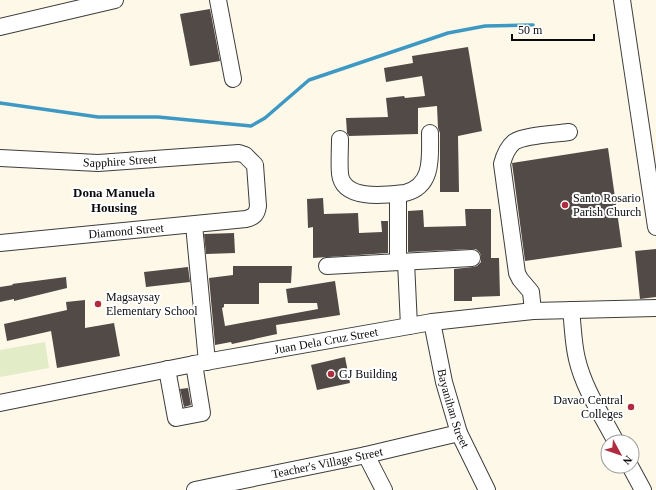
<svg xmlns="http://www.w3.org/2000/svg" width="656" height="490" font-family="'Times New Roman',serif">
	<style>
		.pitch { fill: #e2ecc7 }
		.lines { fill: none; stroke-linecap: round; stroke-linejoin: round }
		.stream { stroke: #3d99c3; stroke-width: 3.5 }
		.building { fill: #524a47 }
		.minor-casing { stroke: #3d3d3d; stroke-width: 18 }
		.minor { stroke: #fff; stroke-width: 16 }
		.poi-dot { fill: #af2d3e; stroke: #fff; stroke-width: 1.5 }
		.labels { text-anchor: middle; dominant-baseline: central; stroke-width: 4; stroke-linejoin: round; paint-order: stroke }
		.street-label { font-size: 12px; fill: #0a0a0a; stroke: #fff }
		.poi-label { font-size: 12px; fill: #0a0a0a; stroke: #fff; text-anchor: start }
		.neighbourhood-label { font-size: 13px; font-weight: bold; fill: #0a0a0a; stroke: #fff }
	</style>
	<rect width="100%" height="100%" fill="#fef8e8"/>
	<polygon class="pitch" points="45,342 49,368 0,377 0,350"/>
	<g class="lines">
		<polyline class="stream" points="0,103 98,117 158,117 251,126 265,118 309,80 448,33 485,26 533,25"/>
	</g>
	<g class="building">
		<polygon points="210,9 220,61 190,66 180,14"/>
		<polygon points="468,47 482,131 458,136 459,192 440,192 440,133 438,128 437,106 418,108 418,134 349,136 347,133 346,118 388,117 386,98 404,96 405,98 425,96 422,76 386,82 384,68 413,63 412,56"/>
		<polygon points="608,148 622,247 525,261 512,163"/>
		<polygon points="323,198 324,214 358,213 359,233 382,232 381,221 388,221 388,253 313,258 313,227 308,228 307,199"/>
		<polygon points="465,209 491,209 491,258 499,258 500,296 472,297 472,301 454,301 454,269 473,267 477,266 481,262 481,257 480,253 476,249 471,249 408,252 408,211 423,210 424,227 466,226"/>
		<polygon points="234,233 235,253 206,254 204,234"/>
		<polygon points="656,249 656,297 640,299 635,251"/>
		<polygon points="233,266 292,266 291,283 259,283 259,304 224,304 224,307 222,308 225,326 318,309 317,303 288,303 286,289 335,281 340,315 276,325 277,334 232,344 231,342 215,345 209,278 233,275"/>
		<polygon points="188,267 190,282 146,287 144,272"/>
		<polygon points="66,277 67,288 14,301 14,299 0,302 0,287 13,285 12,284"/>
		<polygon points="85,300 85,328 114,323 120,356 57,368 51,331 7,341 4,324 67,310 66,302"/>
		<polygon points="345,357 350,383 317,390 311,365"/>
		<polygon points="188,388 191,405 184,407 180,389"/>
	</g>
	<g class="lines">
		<defs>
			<g id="minor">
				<polyline points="218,0 233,79"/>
				<polyline points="622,0 656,227"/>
				<polyline points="0,27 115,0"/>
				<path d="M340 139C340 151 339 163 340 174 343 201 386 195 405 193 434 186 430 156 430 133"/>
				<path id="s1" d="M0 158 98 163 239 153 245 155 255 165 258 206C257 214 254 217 246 219L0 243"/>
				<polyline points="194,225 207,362"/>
				<polyline points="398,262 398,194"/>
				<polyline points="406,262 409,326"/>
				<polyline points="327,266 472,258"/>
				<path d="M571 310C573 326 573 343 577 359 584 389 602 415 616 442"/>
				<path d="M533 311 531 292 520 279 517 273 502 164C504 156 507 148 514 142 524 135 556 134 569 132"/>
				<path id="s2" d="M432 322 444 382 459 433 487 490"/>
				<polyline points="167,369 176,418 202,413 194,364"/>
				<path id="s3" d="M0 403 194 364 432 322 533 311 656 308"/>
				<polyline points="366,455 384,490"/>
				<polyline points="630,466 643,490"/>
				<path id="s4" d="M195 490 366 455 459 433"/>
			</g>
		</defs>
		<use href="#minor" class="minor-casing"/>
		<use href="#minor" class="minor"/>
	</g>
	<g class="poi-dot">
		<circle cx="565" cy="205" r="4"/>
		<circle cx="98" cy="304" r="4"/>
		<circle cx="331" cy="374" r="4"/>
		<circle cx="631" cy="407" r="4"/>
	</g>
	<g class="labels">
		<g class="street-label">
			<text stroke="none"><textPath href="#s1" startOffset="120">Sapphire Street</textPath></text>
			<text transform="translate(126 231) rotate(-5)">Diamond Street</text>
			<text stroke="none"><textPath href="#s3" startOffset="332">Juan Dela Cruz Street</textPath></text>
			<text stroke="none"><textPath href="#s2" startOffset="89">Bayanihan Street</textPath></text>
			<text stroke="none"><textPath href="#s4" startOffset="135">Teacher's Village Street</textPath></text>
		</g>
		<g class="poi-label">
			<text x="573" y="198">Santo Rosario<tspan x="573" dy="14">Parish Church</tspan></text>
			<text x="106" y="297">Magsaysay<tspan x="106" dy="14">Elementary School</tspan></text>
			<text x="339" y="374">GJ Building</text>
			<text x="623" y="400" text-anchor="end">Davao Central<tspan x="623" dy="14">Colleges</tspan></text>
		</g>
		<g class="neighbourhood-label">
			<text x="114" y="192">Dona Manuela<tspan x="114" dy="15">Housing</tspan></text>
		</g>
	</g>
	<g transform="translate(620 454) rotate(130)"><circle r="19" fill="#ffffff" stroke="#9d9d9d"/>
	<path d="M0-3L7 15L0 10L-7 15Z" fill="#af2d3e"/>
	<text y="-6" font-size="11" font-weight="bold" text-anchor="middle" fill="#0a0a0a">N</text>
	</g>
	<path d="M512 34v6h82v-6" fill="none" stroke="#0a0a0a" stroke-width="2"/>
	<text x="518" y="34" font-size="12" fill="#0a0a0a" stroke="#ffffff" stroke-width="3" paint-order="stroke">50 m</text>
</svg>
